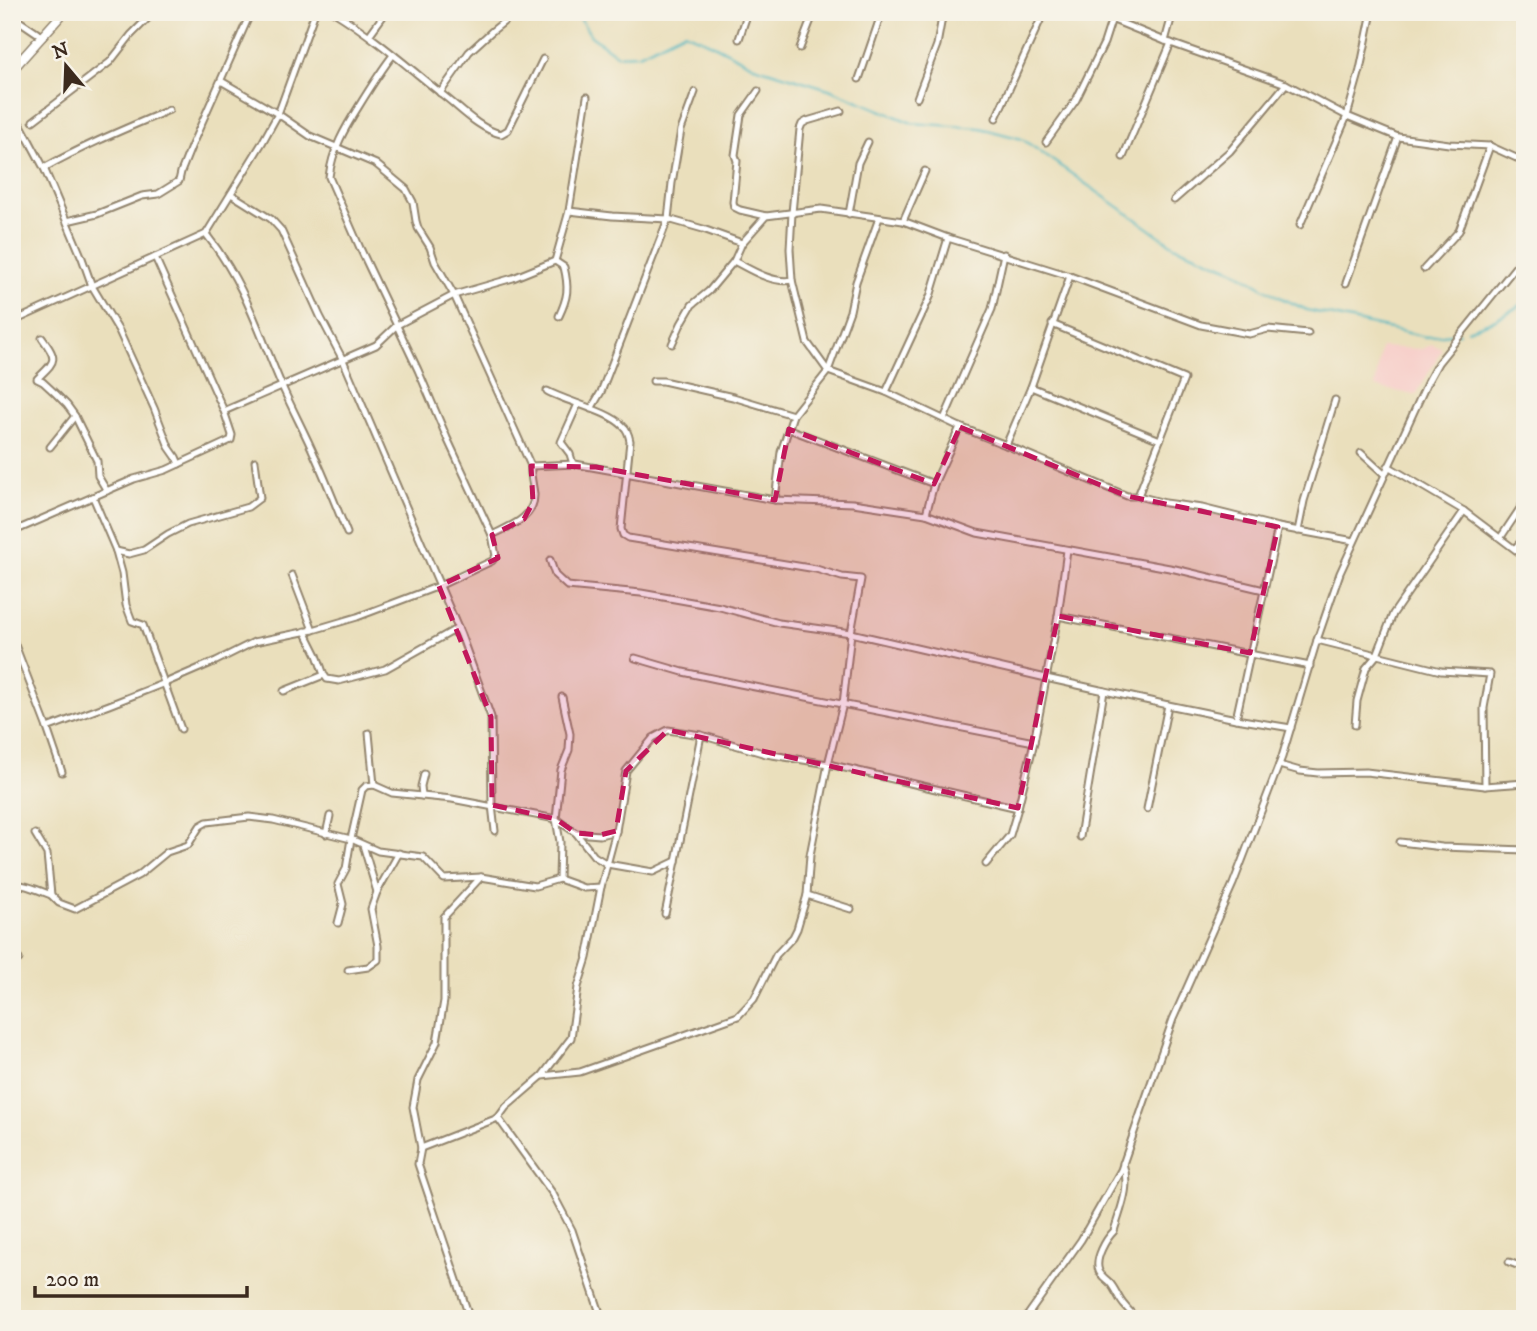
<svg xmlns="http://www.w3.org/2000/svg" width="1537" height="1331" font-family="'IM FELL DW Pica',serif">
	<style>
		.built { fill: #f7d0cb }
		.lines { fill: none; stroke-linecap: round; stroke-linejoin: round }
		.stream { stroke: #47b5c0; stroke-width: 2 }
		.street-casing { stroke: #92846d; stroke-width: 9 }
		.secondary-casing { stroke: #92846d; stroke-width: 11 }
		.street { stroke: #fff; stroke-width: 5 }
		.secondary { stroke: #fff; stroke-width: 8 }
		.marked { fill: #c2185b; fill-opacity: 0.2; stroke: #c2185b; stroke-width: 5; stroke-dasharray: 14 9; stroke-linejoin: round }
	</style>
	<rect width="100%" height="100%" fill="#f7f3e8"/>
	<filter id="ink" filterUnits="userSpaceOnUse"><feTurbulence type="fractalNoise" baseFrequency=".0143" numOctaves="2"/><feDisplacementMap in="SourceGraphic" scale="14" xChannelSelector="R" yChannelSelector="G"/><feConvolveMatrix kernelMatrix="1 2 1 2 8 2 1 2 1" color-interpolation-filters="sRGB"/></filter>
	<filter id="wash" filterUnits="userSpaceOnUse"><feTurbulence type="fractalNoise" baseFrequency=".00686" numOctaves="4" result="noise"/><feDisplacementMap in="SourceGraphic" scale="28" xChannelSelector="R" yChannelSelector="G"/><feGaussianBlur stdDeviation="1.57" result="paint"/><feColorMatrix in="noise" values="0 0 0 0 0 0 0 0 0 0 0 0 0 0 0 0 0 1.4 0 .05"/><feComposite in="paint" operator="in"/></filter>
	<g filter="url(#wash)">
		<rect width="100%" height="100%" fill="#eadfbc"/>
		<polygon class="built" points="1432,344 1442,349 1416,395 1375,387 1381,347 1423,349"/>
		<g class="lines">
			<g class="stream">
				<polyline points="576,12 591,36 617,55 639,54 684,32 708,42 754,66 829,89 912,123 980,128 1022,139 1174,246 1233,270 1277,296 1307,310 1426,337 1459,333"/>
				<polyline points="1467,330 1490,322 1525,303"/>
			</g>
		</g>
	</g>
	<g filter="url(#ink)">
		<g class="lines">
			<defs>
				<g id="street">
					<path d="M334 12C373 36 407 66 443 95 460 108 479 129 501 134L508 130 543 59"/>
					<polyline points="1094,12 1165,41 1286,84 1347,116 1398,137 1449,144 1490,146 1525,162"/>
					<polyline points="1278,14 1278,12"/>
					<polyline points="12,16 43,37"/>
					<polyline points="370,34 386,12"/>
					<polyline points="739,39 748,12"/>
					<polyline points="1165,41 1173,12"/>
					<polyline points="800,48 814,12"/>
					<polyline points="859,79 882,12"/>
					<path d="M221 81 278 114 310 136 376 164 406 189 413 202 416 221 418 228 430 247 435 262 454 295 531 466C530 476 533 484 534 494 535 518 510 526 492 535"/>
					<polyline points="758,91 741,115 735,155 737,161 733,202 734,207 740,210 766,216"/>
					<polyline points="440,93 469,52 491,32 516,12"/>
					<polyline points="917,98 937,45 943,12"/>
					<polyline points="12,113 22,127 44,168 82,258 92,286 119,331 154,408 169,447 176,457 179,464"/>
					<polyline points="996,118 1044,12"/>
					<polyline points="33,121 110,62 131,35 154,12"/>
					<polyline points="1046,142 1076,100 1104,43 1114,12"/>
					<polyline points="1123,157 1171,43"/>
					<path d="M44 168C85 145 127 128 169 110"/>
					<polyline points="231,194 271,219 281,230 320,316 343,360 461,635 491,717 492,805 495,831"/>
					<polyline points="1174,200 1230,151 1286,84"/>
					<polyline points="569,211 612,216 668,219 703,229 742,243 766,216 821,209 903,221 948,238 1070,276 1201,325 1249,334 1268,329 1308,333"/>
					<polyline points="849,214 858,163 868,142"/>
					<polyline points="67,221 97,214 142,196 158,194 179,181 181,172 191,147 251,12"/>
					<polyline points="903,221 925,171"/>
					<polyline points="1300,225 1347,116 1360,70 1372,12"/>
					<path d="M206 234C245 283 258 331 282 386 292 409 304 431 314 454 326 480 336 506 347 533"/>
					<path d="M742 243 734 261C751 270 773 284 792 280L790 249 792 213 800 129 802 124 807 121 841 111"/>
					<polyline points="555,261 569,211 587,97"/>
					<path d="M555 261 564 267C569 288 568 297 559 316"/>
					<polyline points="1424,269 1459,231 1490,146"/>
					<polyline points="792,280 807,342 828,371 886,392 960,427 1006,445 1127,496 1138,496 1184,379 1052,324"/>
					<polyline points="1346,283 1398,137"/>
					<polyline points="12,322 206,234 262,143 278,114 315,12"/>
					<path d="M42 338C59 361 55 361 37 379L43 382 56 394 67 405 75 416 97 461 98 476 107 491"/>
					<polyline points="672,344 681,324 692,305 709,291 734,261"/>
					<polyline points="653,381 663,381 733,397 793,415"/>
					<polyline points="1031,387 1160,440"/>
					<polyline points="886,392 930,297 948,238"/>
					<polyline points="591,409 601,392 668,219 672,183 681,130 695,92"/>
					<polyline points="224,411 376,345 397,325 454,295 513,278 555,261"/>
					<polyline points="944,419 992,309 1004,254"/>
					<polyline points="789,429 934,484"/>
					<polyline points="1006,445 1031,387 1070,276"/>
					<polyline points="50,447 75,416"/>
					<polyline points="1361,453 1384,474"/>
					<polyline points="573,464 570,454 561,442 578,404"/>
					<polyline points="531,466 575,464 775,500 853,503 926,514 977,533 1175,569 1264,590"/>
					<polyline points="1388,466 1464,511 1525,557"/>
					<polyline points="1138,496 1165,503 1202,508 1278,527 1354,541"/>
					<polyline points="93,497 116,551 122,573 126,605 132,621 143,625 181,729"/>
					<polyline points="775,500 781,452 793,415 828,371 850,311 856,282 879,218"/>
					<polyline points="926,514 934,484 960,427"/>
					<polyline points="1298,531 1304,501 1335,400"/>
					<polyline points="12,532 134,479 166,470 231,440 232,435 224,411 155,257"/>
					<polyline points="1501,537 1525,501"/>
					<polyline points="1515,548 1525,538"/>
					<polyline points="116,551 129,554 144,550 168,534 188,524 248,507 260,498 255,461"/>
					<polyline points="550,560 555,575 567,586 641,593 720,607 779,623 851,633 1046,678 1168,705 1236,719 1291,728"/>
					<polyline points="292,575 313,630"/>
					<polyline points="1058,616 1310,666"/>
					<polyline points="305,631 317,655 324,675 327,679 339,681 385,669 458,628"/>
					<polyline points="12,637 47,728 62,772"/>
					<polyline points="1317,640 1441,671 1490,674 1484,708 1485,786"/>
					<polyline points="635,658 683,672 740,684 1034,742"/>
					<polyline points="284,691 324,675"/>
					<polyline points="1236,719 1278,527"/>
					<polyline points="1355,725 1357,701 1366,668 1377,655 1393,614 1464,511"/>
					<path d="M47 728 109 705 165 683 216 661 254 642 313 630 357 617 439 586 492 561 496 556 492 535 447 438 418 370 360 248 329 177C332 150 345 128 359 106 370 88 380 72 393 55"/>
					<polyline points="369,733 374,785"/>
					<polyline points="1279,765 1300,771 1318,773 1366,772 1485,786 1525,783"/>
					<polyline points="422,796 421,786 424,774"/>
					<polyline points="1147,809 1168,705"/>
					<polyline points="576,833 594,856 607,864 653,872 676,861 701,735"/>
					<polyline points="35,834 47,854 51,895 59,903 75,909 139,875 167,852 188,845 200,826 207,822 249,817 273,820 351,839 378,851 423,857 444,879 481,877 535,886 559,879 584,888 601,887"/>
					<polyline points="326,834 330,816"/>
					<polyline points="1080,837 1104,691"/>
					<polyline points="1400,842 1442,847 1525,850"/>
					<polyline points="363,845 377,892"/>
					<polyline points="986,864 1010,835 1018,808 1034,742 1058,616 1067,550"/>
					<polyline points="559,879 560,842 556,819 561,770 569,750 570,734 562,697"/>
					<path d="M12 884C23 883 41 891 51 895"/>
					<polyline points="807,895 851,909"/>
					<polyline points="665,914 676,861"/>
					<polyline points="338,923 343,904 338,884 346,869 351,839 362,790 366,786 374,785 392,793 452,799 556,819 576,833 600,835 616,831"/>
					<polyline points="12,960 19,959"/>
					<polyline points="348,970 368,967 378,960 378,946 371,909 377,892 399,853"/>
					<path d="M542 1076 580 1072 738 1016 754 999 776 955 793 937 797 929 807 895 810 855 828 764 843 704 851 633 861 579 842 577 816 569 628 538 623 535 621 529 630 441C629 436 627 429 623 426 609 411 567 402 547 391"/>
					<polyline points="421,1148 498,1118"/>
					<path d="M1123 1163C1131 1188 1121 1207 1114 1231 1106 1239 1094 1259 1099 1271 1101 1276 1106 1279 1110 1283 1116 1290 1119 1300 1125 1306 1129 1311 1133 1314 1136 1319"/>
					<polyline points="1509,1262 1525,1268"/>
					<polyline points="470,1319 418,1164 421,1148 413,1107 418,1080 437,1042 444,1001 444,917 481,877"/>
					<polyline points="602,1319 572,1230 553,1194 498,1118 506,1107 542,1076 571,1038 578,987 587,958 601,887 616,831 626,771 653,738 668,730 701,735 766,754 828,764 1018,808"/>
					<polyline points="1025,1319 1081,1240 1121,1170 1173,1019 1233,884 1282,757 1317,640 1340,573 1427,383 1438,363 1525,255"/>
				</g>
				<polyline id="secondary" points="12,70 64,12"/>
			</defs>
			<use href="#street" class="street-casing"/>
			<use href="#secondary" class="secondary-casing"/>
			<use href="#street" class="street"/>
			<use href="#secondary" class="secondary"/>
		</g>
	</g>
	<path class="marked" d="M960 427 1127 496 1278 527 1250 653 1058 616 1018 808 668 730 626 771 616 831 600 835 576 833 556 819 492 805 491 717 439 586 498 558 492 535 524 519 533 502 531 466 596 467 775 500 789 429 934 484Z"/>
	<rect width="1537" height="1331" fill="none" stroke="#f7f3e8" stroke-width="42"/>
	<g transform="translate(66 66) rotate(341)" stroke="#f7f3e8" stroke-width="5" paint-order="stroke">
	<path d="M0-5L12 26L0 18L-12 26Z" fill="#3b2a1e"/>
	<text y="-10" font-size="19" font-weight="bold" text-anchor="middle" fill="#3b2a1e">N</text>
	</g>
	<path d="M35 1286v10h212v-10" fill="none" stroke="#3b2a1e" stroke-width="3.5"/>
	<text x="46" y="1286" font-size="21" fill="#3b2a1e" stroke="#f7f3e8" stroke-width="5" paint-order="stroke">200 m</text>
</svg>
